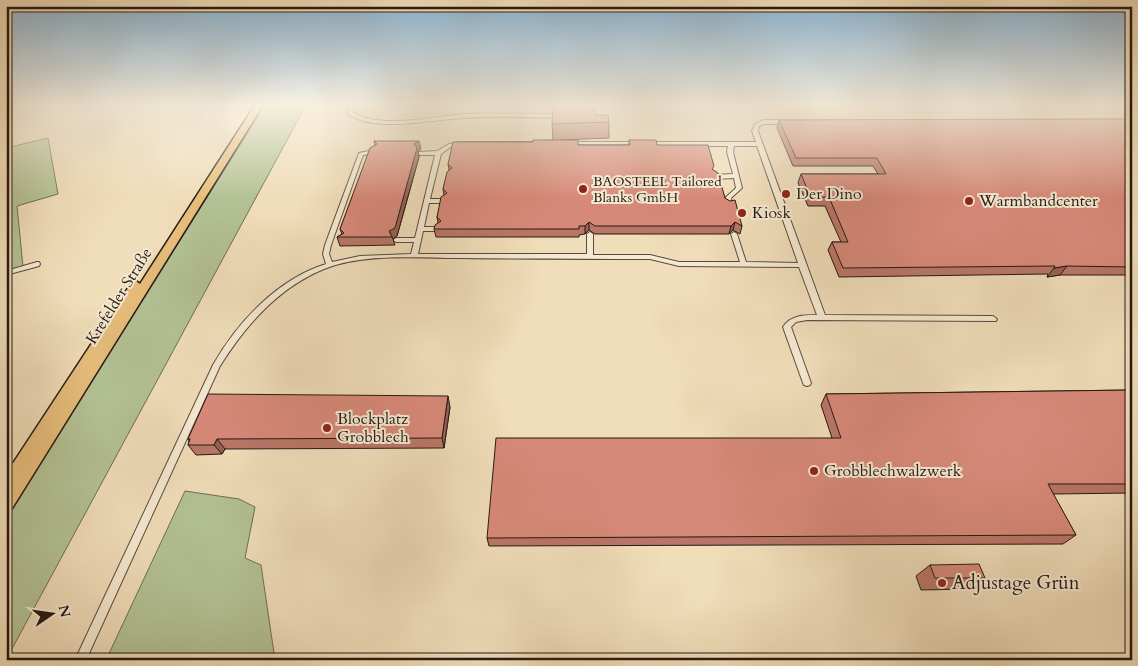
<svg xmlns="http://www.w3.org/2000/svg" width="1138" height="666" font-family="Cardo,serif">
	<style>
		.green { fill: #b3c295; stroke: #6c6e54 }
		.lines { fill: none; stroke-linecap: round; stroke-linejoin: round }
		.minor-casing { stroke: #584a3c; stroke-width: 2 }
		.primary-casing { stroke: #261912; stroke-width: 3 }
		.minor { fill: #f5e9d2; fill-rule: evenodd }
		.primary { fill: #e8be7c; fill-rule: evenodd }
		.wall { fill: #b97668; stroke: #261912 }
		.shaded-wall { fill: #966055; stroke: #261912 }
		.building { fill: #d78979; stroke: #261912 }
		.poi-dot { fill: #8f2418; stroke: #f5e9d2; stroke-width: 2 }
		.labels { text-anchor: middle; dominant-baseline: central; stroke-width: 4; stroke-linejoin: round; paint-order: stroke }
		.far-poi-label { font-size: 14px; fill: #261912; stroke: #f5e9d2; text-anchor: start }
		.poi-label { font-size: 16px; fill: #261912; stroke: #f5e9d2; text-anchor: start }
		.street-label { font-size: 16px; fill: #261912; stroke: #f5e9d2 }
		.near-poi-label { font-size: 19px; fill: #261912; stroke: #f5e9d2; text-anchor: start }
	</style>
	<rect width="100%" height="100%" fill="#f0ddb9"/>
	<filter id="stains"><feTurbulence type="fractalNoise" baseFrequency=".004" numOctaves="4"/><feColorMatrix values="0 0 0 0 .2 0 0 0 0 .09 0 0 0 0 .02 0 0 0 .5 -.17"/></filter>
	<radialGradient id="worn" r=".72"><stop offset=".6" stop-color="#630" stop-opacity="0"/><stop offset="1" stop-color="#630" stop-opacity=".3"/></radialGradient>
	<g class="green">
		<polygon points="265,105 306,105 6,660 6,518"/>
		<polygon points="48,138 58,194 17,206 23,267 6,271 6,148"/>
		<polygon points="185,491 239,499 255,507 245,558 261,565 275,660 106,660"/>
	</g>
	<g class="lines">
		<defs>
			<g id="minor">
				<path d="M350 105H354L353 112C380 130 434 116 465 114 497 113 529 114 561 114L564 116 561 118C529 117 497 116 464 118 433 119 372 134 347 113Z"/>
				<path d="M763 120H787L790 122 787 124H764L759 126 758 131 825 315 993 316 997 319 996 321 807 320 796 322 791 327 811 383 810 385 807 386 804 385 803 383 783 327C791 315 804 315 817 315L799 267 679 266 650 259C587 259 523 259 460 258 418 258 362 253 324 269 278 288 246 325 220 366L86 660H75L213 365C238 321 278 279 326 264L323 254 325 245 359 153 374 150 377 152 374 154 363 155 331 245 329 254 332 262 360 256 411 254 414 242H396L393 240 396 238H415L435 155H420L418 154V152L437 151 449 144 459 142H756L752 131 755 124ZM452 146H728L727 152 733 174 715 175 712 177 715 179 734 178 736 188 725 198 726 206 729 208 732 206 731 198 742 188 733 152 734 146H757L798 263 746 262 737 234 734 232 731 234 740 262H679L650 255H593V234L590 232 587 234V254H418L423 231H438L441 229 438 227H424L429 203H444L447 201 444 199H430L441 154Z"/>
				<polygon points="37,262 39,262 40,264 39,266 6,275 6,271"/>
			</g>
			<polygon id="primary" points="255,105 263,105 11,510 6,511 6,474 132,282 136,281 140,284"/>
		</defs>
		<use href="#minor" class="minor-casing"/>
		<use href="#primary" class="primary-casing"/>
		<use href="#minor" class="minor"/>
		<use href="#primary" class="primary"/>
	</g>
	<g class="wall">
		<polygon points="596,115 609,122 609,138 561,140 578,145 629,145 629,140 657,145 713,170 725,198 742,226 740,234 733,230 729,234 595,234 589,230 585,234 579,235 579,237 436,237 434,229 438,223 437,217 444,195 443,189 449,170 448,164 533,142 553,140 552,124"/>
		<polygon points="1132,119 1132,275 1060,275 1047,277 1048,274 839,277 828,250 832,242 841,242 825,206 808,206 798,183 801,174 878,174 873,166 793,166 777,128 779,120"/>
		<polygon points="374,141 421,149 418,151 419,157 397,236 393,239 395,245 340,246 337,237 342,234 340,229 375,145"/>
		<polygon points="1132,390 1132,493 1053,494 1076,535 1063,544 489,546 487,538 832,438 821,405 826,394"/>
		<polygon points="450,407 444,448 225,449 222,454 196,455 188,445 189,441 188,439"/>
		<polygon points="930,565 985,578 969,589 921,590 916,576"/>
	</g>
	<g class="shaded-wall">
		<polygon points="419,141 421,149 418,151 419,157 397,236 393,239 389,231 414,144"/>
		<polygon points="589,222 589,230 585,234 585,226"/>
		<polygon points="735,222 733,230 729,234 731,226"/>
		<polygon points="1067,266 1060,275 1047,277 1054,268"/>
		<polygon points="448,396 450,407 444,448 442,438"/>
		<polygon points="217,439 225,449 222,454 214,445"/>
	</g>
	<g class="building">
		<polygon points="553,108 595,108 596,115 608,115 609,122 552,124"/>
		<polygon points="1132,119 1132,267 1067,266 1054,268 1055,266 843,268 832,242 848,242 829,197 811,198 801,174 886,174 877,158 796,158 779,120"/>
		<polygon points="533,140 578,140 578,145 630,145 629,140 656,140 657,145 708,145 714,166 712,169 718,173 725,198 730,201 735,200 742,226 735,222 731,226 595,226 589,222 585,226 579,226 579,229 434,229 435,225 441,221 437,217 441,197 447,193 443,189 447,172 452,168 448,164 453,142 533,142"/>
		<polygon points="374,141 419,141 414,144 417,148 395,228 389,231 392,237 337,237 344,233 340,229 370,148 377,144"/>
		<polygon points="1132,390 1132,484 1048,484 1076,535 487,538 496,438 841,438 826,394"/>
		<polygon points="208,394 448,396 442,438 217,439 214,445 188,445 190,439 188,439"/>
		<polygon points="979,564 985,578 935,578 930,565"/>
	</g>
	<linearGradient id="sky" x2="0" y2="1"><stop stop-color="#8bb6d6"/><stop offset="0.53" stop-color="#f8f0e0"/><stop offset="1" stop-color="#f8f0e0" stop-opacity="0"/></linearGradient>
	<rect width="1138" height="198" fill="url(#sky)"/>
	<g class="poi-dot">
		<circle cx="583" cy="189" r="5"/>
		<circle cx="786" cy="194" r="5"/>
		<circle cx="969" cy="201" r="5"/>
		<circle cx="742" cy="213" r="5"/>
		<circle cx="327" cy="428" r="5"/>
		<circle cx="814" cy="471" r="5"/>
		<circle cx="942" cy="583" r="5"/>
	</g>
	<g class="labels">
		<g class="far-poi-label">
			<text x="593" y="181">BAOSTEEL Tailored<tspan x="593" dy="16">Blanks GmbH</tspan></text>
		</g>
		<g class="poi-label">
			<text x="796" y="194">Der Dino</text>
			<text x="979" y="201">Warmbandcenter</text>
			<text x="752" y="213">Kiosk</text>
			<text x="337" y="419">Blockplatz<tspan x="337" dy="18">Grobblech</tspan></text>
			<text x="824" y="471">Grobblechwalzwerk</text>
		</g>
		<g class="street-label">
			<text transform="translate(119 296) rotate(-58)">Krefelder Straße</text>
		</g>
		<g class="near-poi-label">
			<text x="952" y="583">Adjustage Grün</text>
		</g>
	</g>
	<rect width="1138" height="666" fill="none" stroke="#f0ddb9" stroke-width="25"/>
	<rect x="8" y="8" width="1123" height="651" fill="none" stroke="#261912" stroke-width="2.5"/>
	<rect x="12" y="12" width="1113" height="641" fill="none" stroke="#261912"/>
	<g transform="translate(52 614) rotate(77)" stroke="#f5e9d2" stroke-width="4" paint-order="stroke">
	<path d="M0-4L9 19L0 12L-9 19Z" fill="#261912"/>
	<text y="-8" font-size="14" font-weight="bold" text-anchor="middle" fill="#261912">N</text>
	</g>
	<rect width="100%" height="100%" filter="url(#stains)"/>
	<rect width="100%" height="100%" fill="url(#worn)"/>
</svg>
